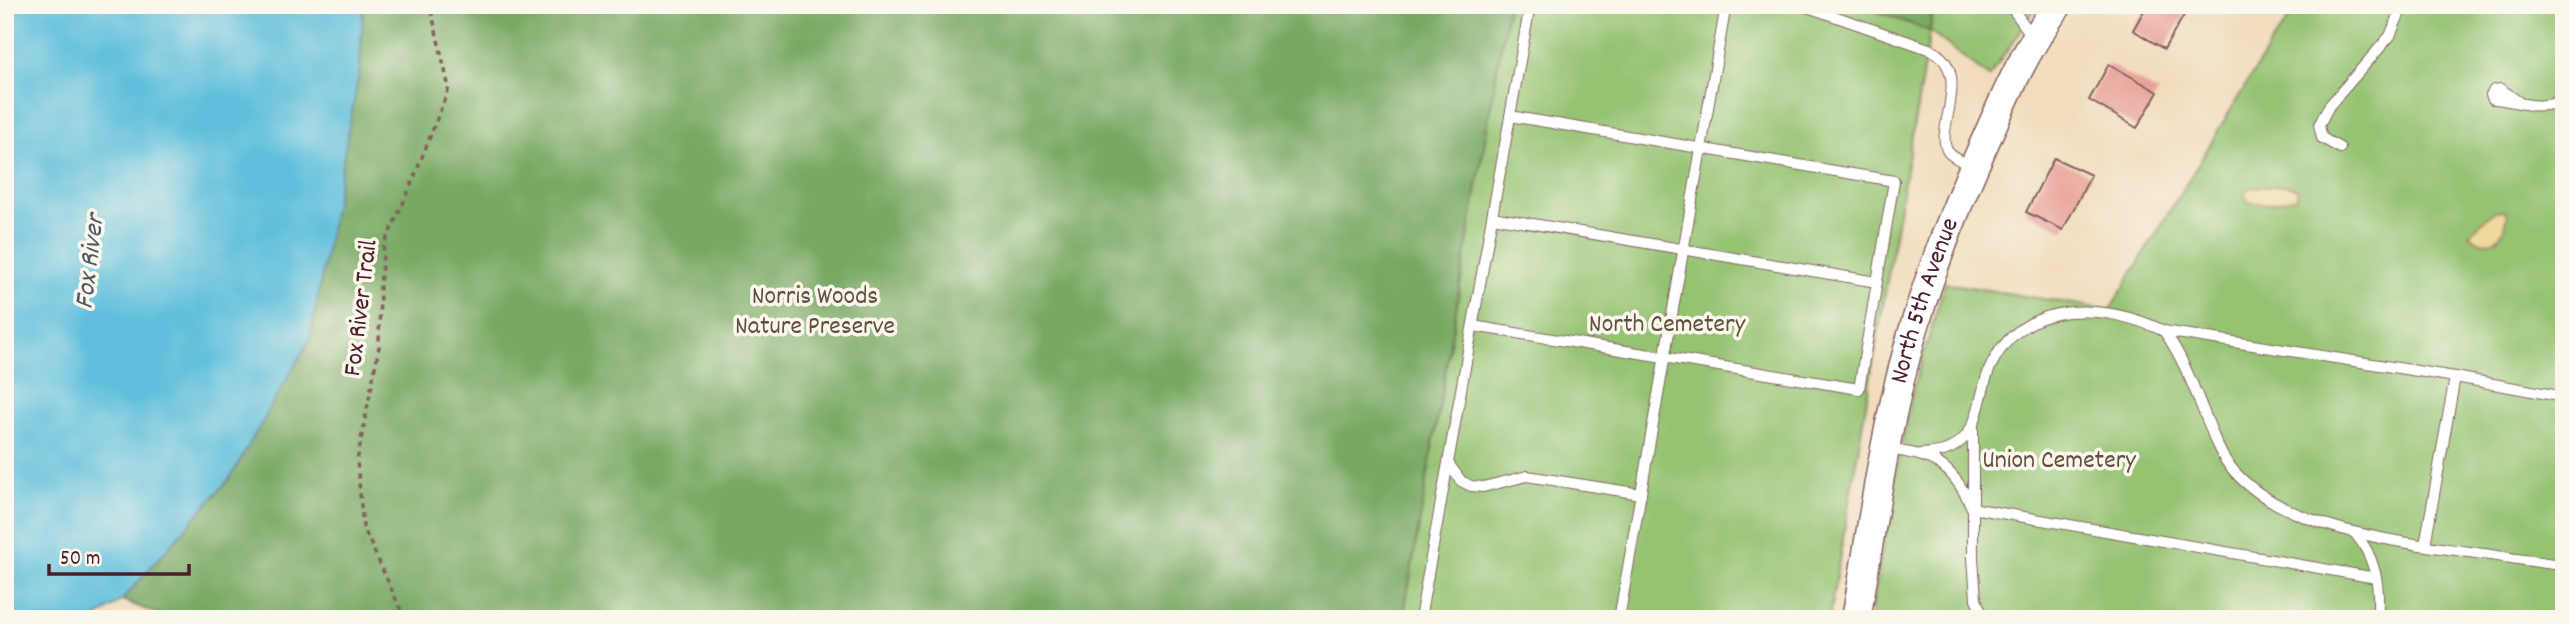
<svg xmlns="http://www.w3.org/2000/svg" width="2569" height="624" font-family="Dekko,sans-serif">
	<style>
		.green { fill: #95c372; stroke: #70714e; stroke-width: 2 }
		.forest { fill: #78a964; stroke: #616448; stroke-width: 2 }
		.sand { fill: #eeda9e; stroke: #9c7c64; stroke-width: 2 }
		.water { fill: #5ebfdc; stroke: #546f84; stroke-width: 2 }
		.building { fill: #e8a097 }
		.lines { fill: none; stroke-linecap: round; stroke-linejoin: round }
		.service-casing { stroke: #84615e; stroke-width: 12 }
		.secondary-casing { stroke: #84615e; stroke-width: 31 }
		.path { stroke: #84615e; stroke-width: 3.5; stroke-dasharray: 5 5; stroke-linecap: butt }
		.service { stroke: #fff; stroke-width: 10 }
		.secondary { stroke: #fff; stroke-width: 28 }
		.labels { text-anchor: middle; dominant-baseline: central; stroke-width: 7; stroke-linejoin: round; paint-order: stroke }
		.park-label { font-size: 26px; fill: #605040; stroke: #fbf7ec }
		.street-label { font-size: 26px; fill: #4a1f2b; stroke: #fbf7ec }
		.water-label { font-size: 28px; font-style: italic; fill: #515769; stroke: #fbf7ec }
	</style>
	<rect width="100%" height="100%" fill="#fbf7ec"/>
	<filter id="ink" filterUnits="userSpaceOnUse"><feTurbulence type="fractalNoise" baseFrequency=".0143" numOctaves="2"/><feDisplacementMap in="SourceGraphic" scale="14" xChannelSelector="R" yChannelSelector="G"/><feConvolveMatrix kernelMatrix="1 2 1 2 8 2 1 2 1" color-interpolation-filters="sRGB"/></filter>
	<filter id="wash" filterUnits="userSpaceOnUse"><feTurbulence type="fractalNoise" baseFrequency=".00686" numOctaves="4" result="noise"/><feDisplacementMap in="SourceGraphic" scale="28" xChannelSelector="R" yChannelSelector="G"/><feGaussianBlur stdDeviation="1.57" result="paint"/><feColorMatrix in="noise" values="0 0 0 0 0 0 0 0 0 0 0 0 0 0 0 0 0 1.4 0 .05"/><feComposite in="paint" operator="in"/></filter>
	<g filter="url(#wash)">
		<rect width="100%" height="100%" fill="#f1dcbc"/>
		<g class="green">
			<polygon points="1508,5 1860,5 1930,30 1933,5 2038,5 1989,77 1930,31 1829,619 1403,619"/>
			<polygon points="2299,5 2564,5 2564,619 1870,619 1900,451 1913,390 1945,283 2110,310 2270,45"/>
		</g>
		<g class="forest">
			<polygon points="363,5 1508,5 1403,619 170,619 122,600 230,478 360,68"/>
			<polygon points="1860,5 1933,5 1930,31"/>
		</g>
		<g class="sand">
			<polygon points="2286,185 2298,189 2296,198 2265,204 2248,202 2244,192 2250,188"/>
			<path d="M2505 210 2508 215C2504 238 2489 253 2469 234L2495 211Z"/>
		</g>
		<polygon class="water" points="5,5 363,5 360,68 310,339 230,478 122,600 95,619 5,619"/>
		<g id="blocks">
			<g class="building">
				<polygon points="2147,5 2190,5 2164,49 2133,30"/>
				<polygon points="2109,64 2158,92 2137,128 2089,100"/>
				<polygon points="2054,158 2091,175 2063,230 2026,212"/>
			</g>
		</g>
	</g>
	<g filter="url(#ink)">
		<use href="#blocks" fill-opacity="0" stroke="#84615e" stroke-width="2"/>
		<g class="lines">
			<defs>
				<g id="service">
					<path d="M1802 5 1929 49C1977 72 1931 132 1949 153 1955 159 1966 163 1973 167"/>
					<polyline points="2010,5 2032,36"/>
					<path d="M2519 102 2501 89 2494 90 2491 95 2493 99C2518 100 2541 114 2564 98"/>
					<polyline points="2340,148 2322,138 2319,125 2329,106 2390,36 2403,5"/>
					<polyline points="1492,217 1877,282"/>
					<polyline points="1473,326 1859,389 1894,181 1510,116"/>
					<path d="M2164 331C2184 359 2195 391 2208 422 2214 437 2219 453 2229 465 2278 529 2394 541 2469 552 2500 556 2532 562 2564 565"/>
					<polyline points="1973,425 1973,558 1976,599 1984,619"/>
					<path d="M1886 449C1933 455 1952 463 1972 508L2376 578"/>
					<path d="M1920 454C1938 453 1951 452 1964 438 1981 419 1980 390 1990 368 2022 297 2105 303 2164 331L2455 377 2564 397"/>
					<polyline points="1448,463 1461,481 1471,486 1483,487 1527,476 1641,494"/>
					<path d="M2355 533C2375 557 2381 587 2377 619"/>
					<polyline points="2425,545 2455,377"/>
					<polyline points="1420,619 1530,5"/>
					<polyline points="1619,619 1726,5"/>
				</g>
				<g id="secondary">
					<path id="s1" d="M1856 619C1871 534 1882 447 1904 364 1924 285 1954 210 1988 135 2008 90 2028 45 2058 5"/>
				</g>
			</defs>
			<use href="#service" class="service-casing"/>
			<use href="#secondary" class="secondary-casing"/>
			<polyline class="path" points="405,619 363,527 357,461 379,347 380,285 384,245 410,188 449,88 430,5"/>
			<use href="#service" class="service"/>
			<use href="#secondary" class="secondary"/>
		</g>
	</g>
	<g class="labels">
		<g class="park-label">
			<text x="815" y="297">Norris Woods<tspan x="815" dy="30">Nature Preserve</tspan></text>
			<text x="1667" y="325">North Cemetery</text>
			<text x="2059" y="461">Union Cemetery</text>
		</g>
		<g class="street-label">
			<text stroke="none"><textPath href="#s1" startOffset="326">North 5th Avenue</textPath></text>
			<text transform="translate(362 308) rotate(-83)">Fox River Trail</text>
		</g>
		<g class="water-label">
			<text transform="translate(92 262) rotate(-83)">Fox River</text>
		</g>
	</g>
	<rect width="2569" height="624" fill="none" stroke="#fbf7ec" stroke-width="28"/>
	<path d="M49 564v10h140v-10" fill="none" stroke="#4a1f2b" stroke-width="3.5"/>
	<text x="60" y="564" font-size="21" fill="#4a1f2b" stroke="#fbf7ec" stroke-width="5" paint-order="stroke">50 m</text>
</svg>
